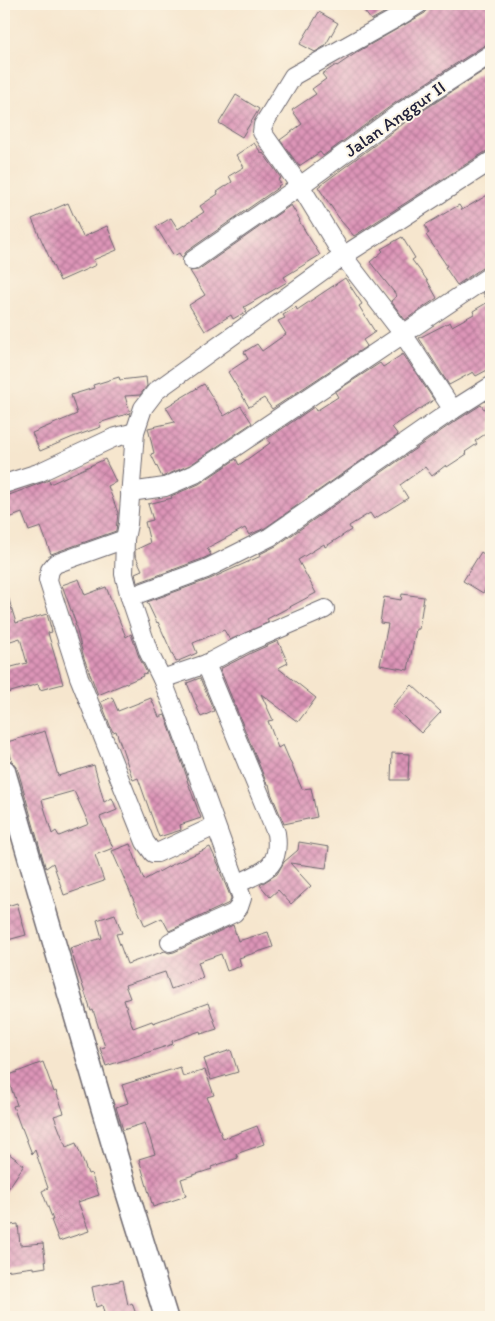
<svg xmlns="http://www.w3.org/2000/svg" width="495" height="1321" font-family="Itim,sans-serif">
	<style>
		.building { fill: url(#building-cross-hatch); fill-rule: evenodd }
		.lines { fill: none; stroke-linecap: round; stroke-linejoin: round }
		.minor-casing { stroke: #6c676e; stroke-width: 20 }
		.tertiary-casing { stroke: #6c676e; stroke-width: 25 }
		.minor { stroke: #fff; stroke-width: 18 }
		.tertiary { stroke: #fff; stroke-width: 22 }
		.labels { text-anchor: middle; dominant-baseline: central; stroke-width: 4; stroke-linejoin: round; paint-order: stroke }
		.street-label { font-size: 18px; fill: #22223b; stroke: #fcf5e5 }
	</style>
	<defs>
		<pattern id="building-cross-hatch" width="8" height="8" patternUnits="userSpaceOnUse" patternTransform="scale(1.25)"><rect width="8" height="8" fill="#dd95b8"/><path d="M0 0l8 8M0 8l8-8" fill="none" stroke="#b37997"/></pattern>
	</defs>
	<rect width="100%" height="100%" fill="#fcf5e5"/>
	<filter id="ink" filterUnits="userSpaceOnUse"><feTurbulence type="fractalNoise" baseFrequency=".02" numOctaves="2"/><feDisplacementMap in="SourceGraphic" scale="10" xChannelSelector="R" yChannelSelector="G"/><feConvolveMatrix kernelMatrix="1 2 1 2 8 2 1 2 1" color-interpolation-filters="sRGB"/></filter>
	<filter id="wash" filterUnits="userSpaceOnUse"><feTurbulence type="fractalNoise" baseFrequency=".0096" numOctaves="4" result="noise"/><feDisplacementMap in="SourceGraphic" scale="20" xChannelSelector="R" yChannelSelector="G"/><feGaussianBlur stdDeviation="1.12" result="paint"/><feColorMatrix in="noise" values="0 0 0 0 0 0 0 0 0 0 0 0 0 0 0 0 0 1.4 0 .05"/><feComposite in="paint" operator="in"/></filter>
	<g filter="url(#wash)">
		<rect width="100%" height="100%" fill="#f6e6ce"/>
		<g id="blocks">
			<g class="building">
				<polygon points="359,4 400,4 371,20"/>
				<polygon points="430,4 491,4 491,43 485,45 395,103 323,156 320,152 299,166 280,140 302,124 292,110 316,94 312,89 326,79 322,74 336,65 337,66 359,51 425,13 428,9"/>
				<polygon points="319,12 338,23 325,46 315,52 300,44"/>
				<polygon points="491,66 491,150 485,152 354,236 341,221 318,187 407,121"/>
				<polygon points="236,95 259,109 242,137 219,123"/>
				<polygon points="254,143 262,154 263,153 281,178 278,180 281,184 278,186 279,187 186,252 182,258 179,253 174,256 156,227 171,218 178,229 204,212 200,206 218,194 217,192 232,182 229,176 244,167 236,155"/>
				<polygon points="491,193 491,265 485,266 457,285 445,267 447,266 426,235 429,233 425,225 459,205 462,210"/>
				<polygon points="68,203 83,237 107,226 117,250 93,260 96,265 60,281 32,219"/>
				<polygon points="291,205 300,220 299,221 320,255 284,277 287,282 244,307 247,311 233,319 231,315 205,331 189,305 205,295 190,271 198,270"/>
				<polygon points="402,237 415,258 412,260 427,280 437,298 405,320 391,301 397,296 370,262 383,251 381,249"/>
				<polygon points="345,278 362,304 359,306 375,332 363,340 367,346 272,409 264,398 249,407 228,372 248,359 244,352 257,344 262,351 286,334 278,321 285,318 283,315 296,307 297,310"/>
				<polygon points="491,288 491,368 476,376 473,372 449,385 419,338 450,322 452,326 474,314 473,311 488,302 483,293"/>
				<polygon points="403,354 434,400 392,427 398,435 265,528 249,535 245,528 207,548 211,555 202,559 137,583 135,573 142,570 135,555 135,550 150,543 145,522 153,520 148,504 172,498 171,496 199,484 236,459 239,465 270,443 267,439 314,407 316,411 338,397 335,392 380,363 383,367"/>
				<polygon points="119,377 120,380 146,377 147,386 140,395 125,396 130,413 99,423 101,427 73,437 40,451 32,433 77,414 71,395 94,388 93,385"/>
				<polygon points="204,384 224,416 241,406 252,423 190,465 162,477 151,454 154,453 148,428 175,422 166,407"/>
				<polygon points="481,405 484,409 491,405 491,430 475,441 477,444 465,452 467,454 447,467 446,465 432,476 425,467 400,485 408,498 374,519 370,513 349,526 351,530 325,547 324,544 298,560 316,593 267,619 269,622 230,640 224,630 193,643 197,653 176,662 158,622 157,623 147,602 210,579 261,556 260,554 276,546 451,424"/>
				<polygon points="105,459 116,482 108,486 118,513 116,531 51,554 41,527 29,531 22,513 4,520 4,497 49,480 50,484"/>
				<polygon points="481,552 491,559 491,580 483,593 463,581"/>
				<polygon points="79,579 85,595 106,587 126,637 131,634 139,657 147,673 142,674 143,676 98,695 84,658 75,624 76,624 62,585"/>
				<polygon points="4,593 7,593 16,623 47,614 52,632 48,633 63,684 40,690 38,684 4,694 4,669 27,663 20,638 4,643"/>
				<polygon points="402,594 424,597 419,629 416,629 408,670 380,665 388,624 380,623 384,597 401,600"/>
				<polygon points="278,641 288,663 278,668 316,698 298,722 261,694 273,720 268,721 278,748 283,745 302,789 311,788 317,817 284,824 271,793 269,784 267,784 220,669 251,653"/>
				<polygon points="200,678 214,711 201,717 187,683"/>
				<polygon points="412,685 441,712 421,733 392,706"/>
				<polygon points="112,697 118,711 151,698 159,717 165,715 188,780 187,780 201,818 180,825 181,830 159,837 138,778 133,780 116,731 113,732 111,728 101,702"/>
				<path d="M45 731 58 776 94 765 104 802 112 798 117 810 100 817 113 848 95 855 104 881 64 895 53 863 46 868 45 866 17 767 12 761 7 742ZM74 791 89 824 59 836 56 831 52 834 42 800Z"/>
				<polygon points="392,753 409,754 408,780 391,780"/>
				<polygon points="299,842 329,847 326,868 290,863 311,886 291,904 278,890 270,897 260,885 277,874 284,862 298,850"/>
				<polygon points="130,844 144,880 173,864 174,864 210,847 220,868 219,869 231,898 230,902 227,904 169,931 162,918 145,926 112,851"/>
				<polygon points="17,903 26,935 4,941 4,907"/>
				<polygon points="115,914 122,933 116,934 127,964 165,951 169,953 174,952 233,925 238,941 268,932 273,947 239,958 241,966 227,971 221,954 198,962 203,978 171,989 165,972 125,985 130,998 124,1000 133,1028 152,1021 153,1023 208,1003 217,1029 201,1034 200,1031 172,1041 173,1044 106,1066 100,1048 105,1047 93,1010 91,1011 70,948 102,938 97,920"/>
				<polygon points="231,1050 238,1072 211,1080 204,1059"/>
				<polygon points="43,1062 54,1092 56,1091 64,1113 54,1116 66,1147 76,1143 88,1174 91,1173 99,1195 78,1202 89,1231 59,1241 51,1220 53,1220 42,1191 48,1188 35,1150 32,1154 22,1128 21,1128 13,1106 17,1105 7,1076"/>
				<polygon points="180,1067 183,1077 205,1070 214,1095 207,1097 223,1139 257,1126 264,1144 236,1154 238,1158 211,1167 212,1169 181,1179 186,1196 153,1207 139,1159 155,1154 145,1123 123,1130 116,1107 128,1103 122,1085"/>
				<polygon points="4,1150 24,1165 4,1195"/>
				<polygon points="18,1224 20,1245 43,1243 46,1267 34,1269 34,1267 4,1271 4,1226"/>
				<polygon points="123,1280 128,1305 132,1303 137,1317 98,1317 98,1315 104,1313 102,1305 96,1307 92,1287"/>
			</g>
		</g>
	</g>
	<g filter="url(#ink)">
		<use href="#blocks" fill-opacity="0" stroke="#6c676e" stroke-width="1"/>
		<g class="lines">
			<defs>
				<g id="minor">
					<polyline points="419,4 400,16 293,76 263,125 262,132 304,192 343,256 403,334 453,410"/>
					<polyline points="192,261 300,186 401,112 491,54"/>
					<polyline points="135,432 143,408 156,391 343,256 491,161"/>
					<polyline points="4,484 38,473 113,438 135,432 128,524 125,539 124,574 130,597 149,653 162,679 179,723 242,898 239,907 234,913 170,942"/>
					<polyline points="130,492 165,487 195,474 491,275"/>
					<polyline points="125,539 55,564 50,570 48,580 79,677 145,842 153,853 157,853 215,826"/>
					<polyline points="130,597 206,569 270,537 445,415 491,386"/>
					<path d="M206 664 276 833C281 868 264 871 237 884"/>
					<polyline points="162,679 206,664 246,643 325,609"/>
				</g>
				<polyline id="tertiary" points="4,771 124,1182 166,1317"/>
			</defs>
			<use href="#minor" class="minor-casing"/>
			<use href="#tertiary" class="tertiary-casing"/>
			<use href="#minor" class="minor"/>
			<use href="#tertiary" class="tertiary"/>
		</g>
	</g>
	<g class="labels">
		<g class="street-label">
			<text transform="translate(395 119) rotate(-35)">Jalan Anggur II</text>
		</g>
	</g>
	<rect width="495" height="1321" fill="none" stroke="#fcf5e5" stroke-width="20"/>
</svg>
